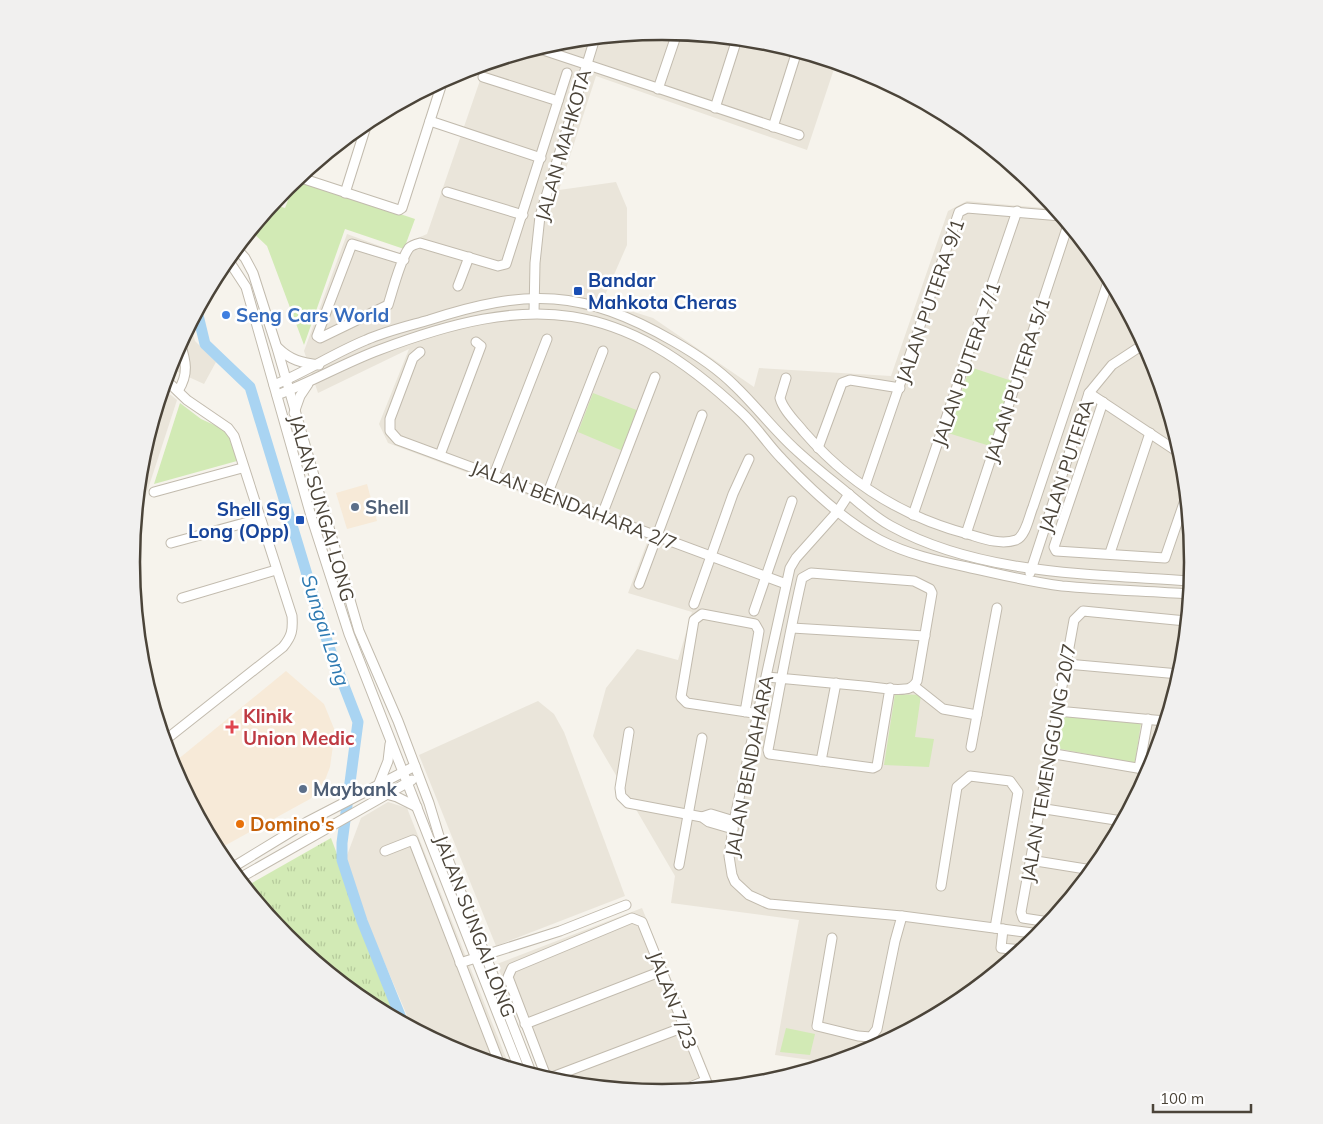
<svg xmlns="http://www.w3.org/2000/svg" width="1323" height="1124" font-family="Mulish,sans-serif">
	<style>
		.residential { fill: #eae5da }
		.commercial { fill: #f7ead8 }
		.grass { fill: url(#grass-tufts) }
		.park { fill: #d2eab5 }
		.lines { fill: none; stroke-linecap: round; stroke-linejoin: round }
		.river { stroke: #a9d4f2; stroke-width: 11 }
		.minor-casing { stroke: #c2bbae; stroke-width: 11 }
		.minor { stroke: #fff; stroke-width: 9 }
		.transit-dot { fill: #1a4fb4; stroke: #fff; stroke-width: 2 }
		.shop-dot { fill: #3f7fe0; stroke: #fff; stroke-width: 2 }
		.service-dot { fill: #5c6f8a; stroke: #fff; stroke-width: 2 }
		.health-dot { fill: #e0444e; stroke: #fff; stroke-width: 2 }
		.food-dot { fill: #e8710a; stroke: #fff; stroke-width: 2 }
		.labels { text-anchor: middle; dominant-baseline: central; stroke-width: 5; stroke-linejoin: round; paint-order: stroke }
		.street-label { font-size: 19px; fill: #4b4439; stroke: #fff }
		.transit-label { font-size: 19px; font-weight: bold; fill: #164399; stroke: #fff; text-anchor: start }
		.shop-label { font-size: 19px; font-weight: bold; fill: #366cbe; stroke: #fff; text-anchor: start }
		.service-label { font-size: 19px; font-weight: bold; fill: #4e5e75; stroke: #fff; text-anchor: start }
		.health-label { font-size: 19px; font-weight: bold; fill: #be3a42; stroke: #fff; text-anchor: start }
		.food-label { font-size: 19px; font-weight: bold; fill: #c56008; stroke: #fff; text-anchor: start }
		.water-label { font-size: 20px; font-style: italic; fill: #2e7ab2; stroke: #fff }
		.rim { fill: none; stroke: #4b4439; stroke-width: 2.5 }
	</style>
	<defs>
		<pattern id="grass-tufts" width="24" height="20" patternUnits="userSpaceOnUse" patternTransform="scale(1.25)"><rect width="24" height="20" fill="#d2eab5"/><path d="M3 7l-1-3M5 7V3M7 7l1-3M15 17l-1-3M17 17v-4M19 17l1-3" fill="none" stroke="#b6ca9c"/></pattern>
	</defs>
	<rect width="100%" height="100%" fill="#f6f3ec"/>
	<g class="residential">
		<polygon points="662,31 765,42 836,63 807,150 596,76 559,190 616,182 627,208 627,245 602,302 653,318 754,387 759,368 891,376 948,211 967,201 1055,209 1103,267 1152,359 1182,459 1192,562 1182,666 1152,765 1103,857 1037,937 956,1003 864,1052 831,1063 775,1055 799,920 671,903 675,876 593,736 606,688 637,649 678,660 692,612 628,593 648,540 388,443 379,424 409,349 318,393 304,351 347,234 399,253 411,241 427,234 486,63 558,41"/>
		<polygon points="190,323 195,341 216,362 204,384 169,368"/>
		<polygon points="162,388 177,400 134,532 141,458"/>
		<polygon points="538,701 554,714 564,732 625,896 496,946 419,755"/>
		<polygon points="388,802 407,808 510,1068 458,1052 412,1027 370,929 346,858 361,818"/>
		<polygon points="642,908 715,1087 661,1093 558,1082 541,1077 497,964"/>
	</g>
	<g class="commercial">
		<polygon points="367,484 377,521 347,529 336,493"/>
		<polygon points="286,671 324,704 335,731 330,767 322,788 310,799 217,850 171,765"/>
	</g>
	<polygon class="grass" points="331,838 399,1020 366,1003 286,937 245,887"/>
	<g class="park">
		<polygon points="296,179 415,219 404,249 345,229 304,345 267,246 250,230 272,204 285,208"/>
		<polygon points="970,367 1012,381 990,446 948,433"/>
		<polygon points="593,393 639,411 623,451 578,432"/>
		<polygon points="180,403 201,419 221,428 231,436 237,461 154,484"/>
		<polygon points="895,694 921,695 915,737 934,739 929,767 884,765"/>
		<polygon points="1060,716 1141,723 1135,763 1055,748"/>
		<polygon points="786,1028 815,1034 810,1055 780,1052"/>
	</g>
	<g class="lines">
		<polyline class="river" points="197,311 205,344 250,387 329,647 358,722 342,843 342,860 362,921 403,1023"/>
		<defs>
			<g id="minor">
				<polyline points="537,48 799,135"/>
				<polyline points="483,77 558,101"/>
				<polyline points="658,89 677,33"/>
				<polyline points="715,108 737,39"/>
				<polyline points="430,121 541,158"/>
				<polyline points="773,127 797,51"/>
				<polyline points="298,177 399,210 402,208 443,80"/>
				<polyline points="447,192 523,215"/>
				<polyline points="345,193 368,120"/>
				<polyline points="276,199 282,197 287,186"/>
				<polyline points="236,248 245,258 253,273 277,348 359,631 398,721 429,803 439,836 532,1075"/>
				<polyline points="227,258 246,287 311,516 349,634 520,1071"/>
				<path d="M404 260 352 244 317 336 320 338 388 305C393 290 400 260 409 248 412 245 416 244 420 243L498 266 506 264 567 73"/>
				<polyline points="458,286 469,257"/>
				<polyline points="534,313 535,263 540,216 595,38"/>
				<path d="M278 348C290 360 302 363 319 365"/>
				<polyline points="420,352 413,358 390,419 390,431 398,440 786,584"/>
				<path d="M786 378 780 398C783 410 796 422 804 432 848 483 905 518 971 535 984 539 1001 545 1016 540 1026 536 1029 516 1033 507L1109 279"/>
				<path d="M274 385C306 372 334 353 366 340 386 331 408 326 429 320 528 288 582 289 673 341 696 354 717 368 735 386 756 406 774 430 795 449 811 464 829 478 846 492 861 504 874 517 891 526 980 575 1092 574 1190 581"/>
				<path d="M178 391C189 374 186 361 180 343"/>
				<polyline points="1089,393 1181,454"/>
				<path d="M277 395C312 382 344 363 379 350 532 292 620 298 742 413 757 427 768 445 782 459 810 489 844 521 880 540 907 554 938 561 967 567 999 574 1030 582 1062 586 1104 590 1147 591 1189 594"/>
				<polyline points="1103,402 1054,547 1056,551 1165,558 1186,497"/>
				<polyline points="294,413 300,396 308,384"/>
				<polyline points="818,448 842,383 850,380 900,388"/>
				<polyline points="440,455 481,346 476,342"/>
				<polyline points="494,475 547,339"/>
				<polyline points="865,486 959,212 967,208 1061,216"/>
				<polyline points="154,492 242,468"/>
				<polyline points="849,494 838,511 796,558 790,568 734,821 729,856 732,875 735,882 749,895 769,904 902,916 1040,934"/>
				<polyline points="547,495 603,351"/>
				<polyline points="602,515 655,377"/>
				<polyline points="913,515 1017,211"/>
				<polyline points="966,534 1068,225"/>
				<polyline points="171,543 259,519"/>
				<polyline points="1110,553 1150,433"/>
				<polyline points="1030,573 1089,393 1112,365 1144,344"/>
				<polyline points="639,584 702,415"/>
				<polyline points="182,598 276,570"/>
				<polyline points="694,604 733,494 749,459"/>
				<polyline points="754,611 792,501"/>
				<polyline points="792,628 925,636"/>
				<polyline points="1067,664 1179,674"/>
				<path d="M767 677C799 680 831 683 863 686 876 687 892 691 905 689 911 689 914 686 917 681L932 593 930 589 914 581 811 573 802 578C789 634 779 692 768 750L769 754 873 768 877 766 890 688"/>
				<polyline points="914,686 943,709 977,715"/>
				<polyline points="1057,711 1165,721"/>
				<polyline points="745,712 759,631 755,624 702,614 694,620 681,697 687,703 760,714"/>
				<polyline points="629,732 620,788 621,796 628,803 702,817 709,822 733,829"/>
				<path d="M164 741 283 647C292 636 293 630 292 616L234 436 228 428 187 400 165 379"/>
				<polyline points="971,747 997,608"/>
				<polyline points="1049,753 1149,770"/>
				<polyline points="821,761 836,683"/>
				<polyline points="1139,768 1148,719"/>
				<polyline points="378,786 388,761 390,744"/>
				<polyline points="386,794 397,797 417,807"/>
				<polyline points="1039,808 1122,821"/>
				<polyline points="702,817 711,814 734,821"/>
				<polyline points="385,851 413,840 500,1065"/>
				<polyline points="1030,860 1092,870"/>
				<polyline points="679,865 702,738"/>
				<polyline points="230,869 307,822 415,766"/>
				<polyline points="238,879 412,780"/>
				<polyline points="941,886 957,787 970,776 1010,781 1018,792 995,928"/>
				<polyline points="1049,922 1023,918 1021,912 1074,620 1083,611 1186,621"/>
				<polyline points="1003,929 1001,948 1022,950"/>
				<polyline points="832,938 817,1026 858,1036 871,1037 877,1029 895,941 902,916"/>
				<polyline points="460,963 560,931 626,905"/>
				<polyline points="525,1024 662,971"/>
				<polyline points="547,1079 508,977 512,968 632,918 642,922 709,1088"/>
				<polyline points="547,1079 684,1027"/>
				<polyline points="680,1091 705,1081"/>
			</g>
		</defs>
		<use href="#minor" class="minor-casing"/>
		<use href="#minor" class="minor"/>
	</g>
	<g class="transit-dot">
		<rect x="573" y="286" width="10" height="10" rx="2.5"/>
		<rect x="295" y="515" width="10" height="10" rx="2.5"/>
	</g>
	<circle class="shop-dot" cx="226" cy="315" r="5"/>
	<g class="service-dot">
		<circle cx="355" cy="507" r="5"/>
		<circle cx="303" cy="789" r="5"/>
	</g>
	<path class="health-dot" d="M229.5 719.5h5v5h5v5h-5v5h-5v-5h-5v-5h5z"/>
	<circle class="food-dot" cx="240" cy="824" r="5"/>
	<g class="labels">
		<g class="street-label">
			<text transform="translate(563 145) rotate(-74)">JALAN MAHKOTA</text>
			<text transform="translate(930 301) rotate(-71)">JALAN PUTERA 9/1</text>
			<text transform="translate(966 364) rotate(-71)">JALAN PUTERA 7/1</text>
			<text transform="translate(1017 380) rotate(-72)">JALAN PUTERA 5/1</text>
			<text transform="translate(1066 466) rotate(-72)">JALAN PUTERA</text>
			<text transform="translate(574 505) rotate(21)">JALAN BENDAHARA 2/7</text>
			<text transform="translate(322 508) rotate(74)">JALAN SUNGAI LONG</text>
			<text transform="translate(1048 763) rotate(-80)">JALAN TEMENGGUNG 20/7</text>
			<text transform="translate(749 766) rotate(-79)">JALAN BENDAHARA</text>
			<text transform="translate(475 926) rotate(69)">JALAN SUNGAI LONG</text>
			<text transform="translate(673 1000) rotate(69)">JALAN 7/23</text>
		</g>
		<g class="transit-label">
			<text x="588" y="280">Bandar<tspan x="588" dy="22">Mahkota Cheras</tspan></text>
			<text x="290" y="509" text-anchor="end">Shell Sg<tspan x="290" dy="22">Long (Opp)</tspan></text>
		</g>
		<g class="shop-label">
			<text x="236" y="315">Seng Cars World</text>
		</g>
		<g class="service-label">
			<text x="365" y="507">Shell</text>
			<text x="313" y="789">Maybank</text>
		</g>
		<g class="health-label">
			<text x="243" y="716">Klinik<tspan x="243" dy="22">Union Medic</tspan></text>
		</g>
		<g class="food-label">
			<text x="250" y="824">Domino's</text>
		</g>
		<g class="water-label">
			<text transform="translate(326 630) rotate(72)">Sungai Long</text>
		</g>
	</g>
	<path d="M0 0H1323V1124H0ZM140 562a522 522 0 1 1 1044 0a522 522 0 1 1-1044 0Z" fill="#f1f0ef" fill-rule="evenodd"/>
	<path class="rim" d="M140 562a522 522 0 1 1 1044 0a522 522 0 1 1-1044 0Z"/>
	<path d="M1153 1104v8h98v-8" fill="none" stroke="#4b4439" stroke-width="2.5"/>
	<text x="1160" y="1104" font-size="15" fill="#4b4439" stroke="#ffffff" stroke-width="4" paint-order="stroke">100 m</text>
</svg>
